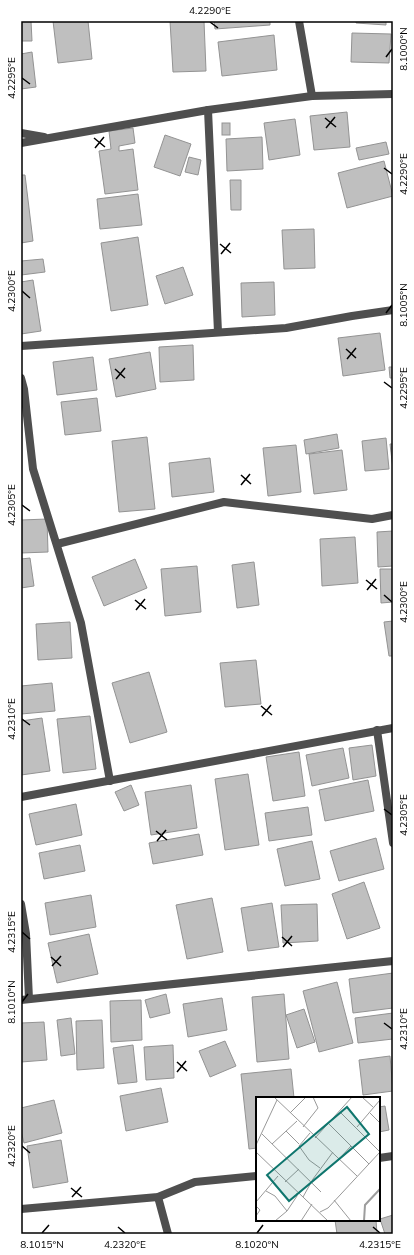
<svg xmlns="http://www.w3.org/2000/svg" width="414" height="1255" font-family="Mulish,sans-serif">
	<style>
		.building { fill: #bfbfbf; stroke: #939393 }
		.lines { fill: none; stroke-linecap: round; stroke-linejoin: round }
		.minor { stroke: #4f4f4f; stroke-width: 8 }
		.ticks { fill: none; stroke: #000; stroke-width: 1.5 }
		.inset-river { fill: none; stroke: #9d9d9d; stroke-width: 2 }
		.inset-road { fill: none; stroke: #999; stroke-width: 1 }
		.view { fill: #0f766e; fill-opacity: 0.15; stroke: #0f766e; stroke-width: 2 }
		.inset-edge { fill: none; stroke: #000; stroke-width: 2 }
		.neatline { fill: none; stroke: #000; stroke-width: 1.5 }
		.ticks-label { font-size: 10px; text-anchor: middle; fill: #000 }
	</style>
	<rect width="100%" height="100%" fill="#fff"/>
	<g class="building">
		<polygon points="21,21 31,21 32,41 21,41"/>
		<polygon points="53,21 88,21 92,59 58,63"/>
		<polygon points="170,21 204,21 206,71 173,72"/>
		<polygon points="214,21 270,21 270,25 215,29"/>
		<polygon points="356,21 386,21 386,25 356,23"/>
		<polygon points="352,33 391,34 389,63 351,62"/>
		<polygon points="274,35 277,70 222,76 218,42"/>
		<polygon points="32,52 36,87 21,89 21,54"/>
		<polygon points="347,112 350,147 314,150 310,116"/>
		<polygon points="295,119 300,155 269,160 264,123"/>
		<rect x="222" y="123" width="8" height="12"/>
		<polygon points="133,128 135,143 119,146 119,151 133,149 138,190 105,194 99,151 111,149 109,131"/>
		<polygon points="165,135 191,144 180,176 154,167"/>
		<polygon points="262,137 263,169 227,171 226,139"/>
		<polygon points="386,142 389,154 359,160 356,148"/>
		<polygon points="189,157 201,160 198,175 185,172"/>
		<polygon points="384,161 393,196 347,208 338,173"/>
		<polygon points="21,175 25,175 33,241 21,243"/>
		<polygon points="230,180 241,180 241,210 231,210"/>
		<polygon points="138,194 142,225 100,229 97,199"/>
		<polygon points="314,229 315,268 284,269 282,230"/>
		<polygon points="138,237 148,305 111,311 101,243"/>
		<polygon points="43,259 45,272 21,275 21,261"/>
		<polygon points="183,267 193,295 165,304 156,276"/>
		<polygon points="33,280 41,331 21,334 21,282"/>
		<polygon points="274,282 275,315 242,317 241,283"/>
		<polygon points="380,333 385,370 343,376 338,338"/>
		<polygon points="193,345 194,380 160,382 159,347"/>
		<polygon points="150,352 156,389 116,397 109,359"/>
		<polygon points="93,357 97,390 57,395 53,362"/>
		<polygon points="389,367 393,367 393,378 390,378"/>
		<polygon points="97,398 101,431 65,435 61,402"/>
		<polygon points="337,434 339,448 306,454 304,440"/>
		<polygon points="147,437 155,509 119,512 112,441"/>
		<polygon points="386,438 389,469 365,471 362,441"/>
		<polygon points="390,444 393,444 393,469"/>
		<polygon points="296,445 301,492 268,496 263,448"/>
		<polygon points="342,450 347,490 314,494 309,454"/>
		<polygon points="210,458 214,492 172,497 169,463"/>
		<polygon points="47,519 48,552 21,553 21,520"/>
		<polygon points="393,531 393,566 378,567 377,532"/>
		<polygon points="355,537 358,583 322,586 320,539"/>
		<polygon points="30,558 34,586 21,588 21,559"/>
		<polygon points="135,559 147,588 104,606 92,577"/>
		<polygon points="254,562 259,605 237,608 232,565"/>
		<polygon points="197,566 201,612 165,616 161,569"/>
		<polygon points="380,569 393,569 393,602 381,603"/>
		<polygon points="393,621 393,656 389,656 384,622"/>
		<polygon points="70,622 72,658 38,660 36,624"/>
		<polygon points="256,660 261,704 225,707 220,663"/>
		<polygon points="149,672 167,732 130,743 112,683"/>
		<polygon points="52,683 55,711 21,714 21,686"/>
		<polygon points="90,716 96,769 63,773 57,719"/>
		<polygon points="42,718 50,771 21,775 21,721"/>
		<polygon points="372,745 376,776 353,780 349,748"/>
		<polygon points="343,748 349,778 312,786 306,755"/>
		<polygon points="299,752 305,796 273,801 266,757"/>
		<polygon points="248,774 259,845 225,850 215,779"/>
		<polygon points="368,780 374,811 325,821 319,790"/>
		<polygon points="131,785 139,805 124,811 115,792"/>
		<polygon points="191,785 197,828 151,835 145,792"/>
		<polygon points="76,804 82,835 36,845 29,814"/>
		<polygon points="308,807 312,835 269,841 265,813"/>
		<polygon points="199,834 203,855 153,864 149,843"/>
		<polygon points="376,838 384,869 339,881 330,851"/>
		<polygon points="312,841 320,879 285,886 277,849"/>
		<polygon points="80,845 85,871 44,879 39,853"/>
		<polygon points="364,882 380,928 347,939 332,894"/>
		<polygon points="91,895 96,927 50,935 45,903"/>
		<polygon points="212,898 223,952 187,959 176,905"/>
		<polygon points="272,903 279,947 248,951 241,908"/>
		<polygon points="317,904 318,941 283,943 281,905"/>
		<polygon points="89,934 98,974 57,983 48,943"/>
		<polygon points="393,973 393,1008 353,1013 349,979"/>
		<polygon points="337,982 353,1043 319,1052 303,991"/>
		<polygon points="166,994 170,1013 150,1018 145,1000"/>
		<polygon points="284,994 289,1059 257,1062 252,997"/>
		<polygon points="222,998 227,1030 188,1037 183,1004"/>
		<polygon points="141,1000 142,1040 111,1042 110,1001"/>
		<polygon points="304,1009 315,1042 297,1048 286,1015"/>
		<polygon points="393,1013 393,1039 358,1043 355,1018"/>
		<polygon points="71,1018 75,1054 61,1056 57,1020"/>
		<polygon points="102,1020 104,1068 77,1070 76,1021"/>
		<polygon points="44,1022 47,1060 21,1062 21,1023"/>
		<polygon points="225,1041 236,1066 210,1077 199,1051"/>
		<polygon points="133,1045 137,1082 118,1084 113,1048"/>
		<polygon points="173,1045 174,1078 146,1080 144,1047"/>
		<polygon points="390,1056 393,1091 363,1095 359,1060"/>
		<polygon points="291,1069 294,1098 257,1098 257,1148 249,1149 241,1074"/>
		<polygon points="161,1088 168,1122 126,1131 120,1096"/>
		<polygon points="54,1100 62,1133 24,1143 21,1131 21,1108"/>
		<polygon points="385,1106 389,1130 379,1132 379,1107"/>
		<polygon points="61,1140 68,1182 33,1188 27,1146"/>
		<polygon points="393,1215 393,1234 385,1234 380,1219"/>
		<polygon points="335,1220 376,1220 377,1234 337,1234"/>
	</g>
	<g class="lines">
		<g class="minor">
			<polyline points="299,21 312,96"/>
			<polyline points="208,110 218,332"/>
			<polyline points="21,133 44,137"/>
			<polyline points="21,143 208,110 312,96 393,94"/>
			<polyline points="21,346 286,328 352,316 393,310"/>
			<polyline points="21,378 24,389 33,469 81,623 110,781"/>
			<polyline points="57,544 224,502 372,519 393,515"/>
			<polyline points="377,730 393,843"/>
			<polyline points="21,797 393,728"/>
			<polyline points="21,904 26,934 29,999"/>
			<polyline points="21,1000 393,961"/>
			<polyline points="379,1158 393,1156"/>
			<polyline points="158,1197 168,1234"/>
			<polyline points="21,1209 158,1197 195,1182 257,1176"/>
		</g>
	</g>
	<path class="ticks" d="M210 22 218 28M386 57 392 49M22 78 30 84M325 118 336 127M326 128 335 117M94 138 105 147M95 148 104 137M384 168 392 174M220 244 231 253M221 254 230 243M22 291 30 298M386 313 392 305M346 349 356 358M347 359 356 348M115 369 125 378M116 379 125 368M384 382 392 388M241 475 251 484M241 485 250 474M22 505 30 511M366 580 377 589M367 590 376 579M384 595 392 602M135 600 146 609M136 610 145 599M261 706 272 715M262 716 271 705M22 719 30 725M384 809 392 815M156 831 167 840M157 841 166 830M22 932 30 939M282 937 292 946M283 947 292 936M51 957 61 966M52 966 61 956M22 1002 28 994M384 1023 392 1029M177 1062 187 1071M177 1072 186 1061M22 1146 30 1153M71 1188 82 1197M72 1197 81 1187M118 1227 125 1233M373 1227 380 1233M42 1233 49 1225M257 1233 263 1225"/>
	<g transform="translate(256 1097)">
		<rect width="124" height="124" fill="#fff"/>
		<path class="inset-river" d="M108 124 109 108 124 92"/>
		<path class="inset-road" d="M18 0 101 79M106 0 117 10M84 15 124 55M34 16 50 0M114 16 124 26M72 26 113 67M47 30 62 11 57 0M101 30 124 3M30 34 43 47M54 36 43 49 53 63 64 71M6 37 65 95M59 41 96 0M16 47 41 24M0 48 21 3M0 55 72 124M84 61 95 49M29 85 43 72M10 94 19 99 31 114M47 100 57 82 77 55M78 103 95 124M0 105 22 79M0 109 4 113 0 119M64 115 72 111 124 55M19 124 31 114 41 99V96M45 124 56 107"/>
		<path class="view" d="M91 10 113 37 33 104 11 78Z"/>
		<rect width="124" height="124" class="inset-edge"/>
	</g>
	<rect width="414" height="1255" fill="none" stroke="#ffffff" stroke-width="44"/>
	<rect x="22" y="22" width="370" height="1211" class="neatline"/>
	<g class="ticks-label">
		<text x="210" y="14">4.2290°E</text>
		<text transform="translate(403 49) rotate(-90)" y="4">8.1000°N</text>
		<text transform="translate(11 78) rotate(-90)" y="4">4.2295°E</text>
		<text transform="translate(403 174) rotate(-90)" y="4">4.2290°E</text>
		<text transform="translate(11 291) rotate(-90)" y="4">4.2300°E</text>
		<text transform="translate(403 305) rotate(-90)" y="4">8.1005°N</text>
		<text transform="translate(403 388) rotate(-90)" y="4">4.2295°E</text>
		<text transform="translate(11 505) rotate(-90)" y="4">4.2305°E</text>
		<text transform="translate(403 602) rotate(-90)" y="4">4.2300°E</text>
		<text transform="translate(11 719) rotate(-90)" y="4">4.2310°E</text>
		<text transform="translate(403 815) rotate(-90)" y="4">4.2305°E</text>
		<text transform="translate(11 932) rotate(-90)" y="4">4.2315°E</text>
		<text transform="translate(11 1002) rotate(-90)" y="4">8.1010°N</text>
		<text transform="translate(403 1029) rotate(-90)" y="4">4.2310°E</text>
		<text transform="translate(11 1146) rotate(-90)" y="4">4.2320°E</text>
		<text x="42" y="1248">8.1015°N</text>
		<text x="125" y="1248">4.2320°E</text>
		<text x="257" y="1248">8.1020°N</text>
		<text x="380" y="1248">4.2315°E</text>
	</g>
</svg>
